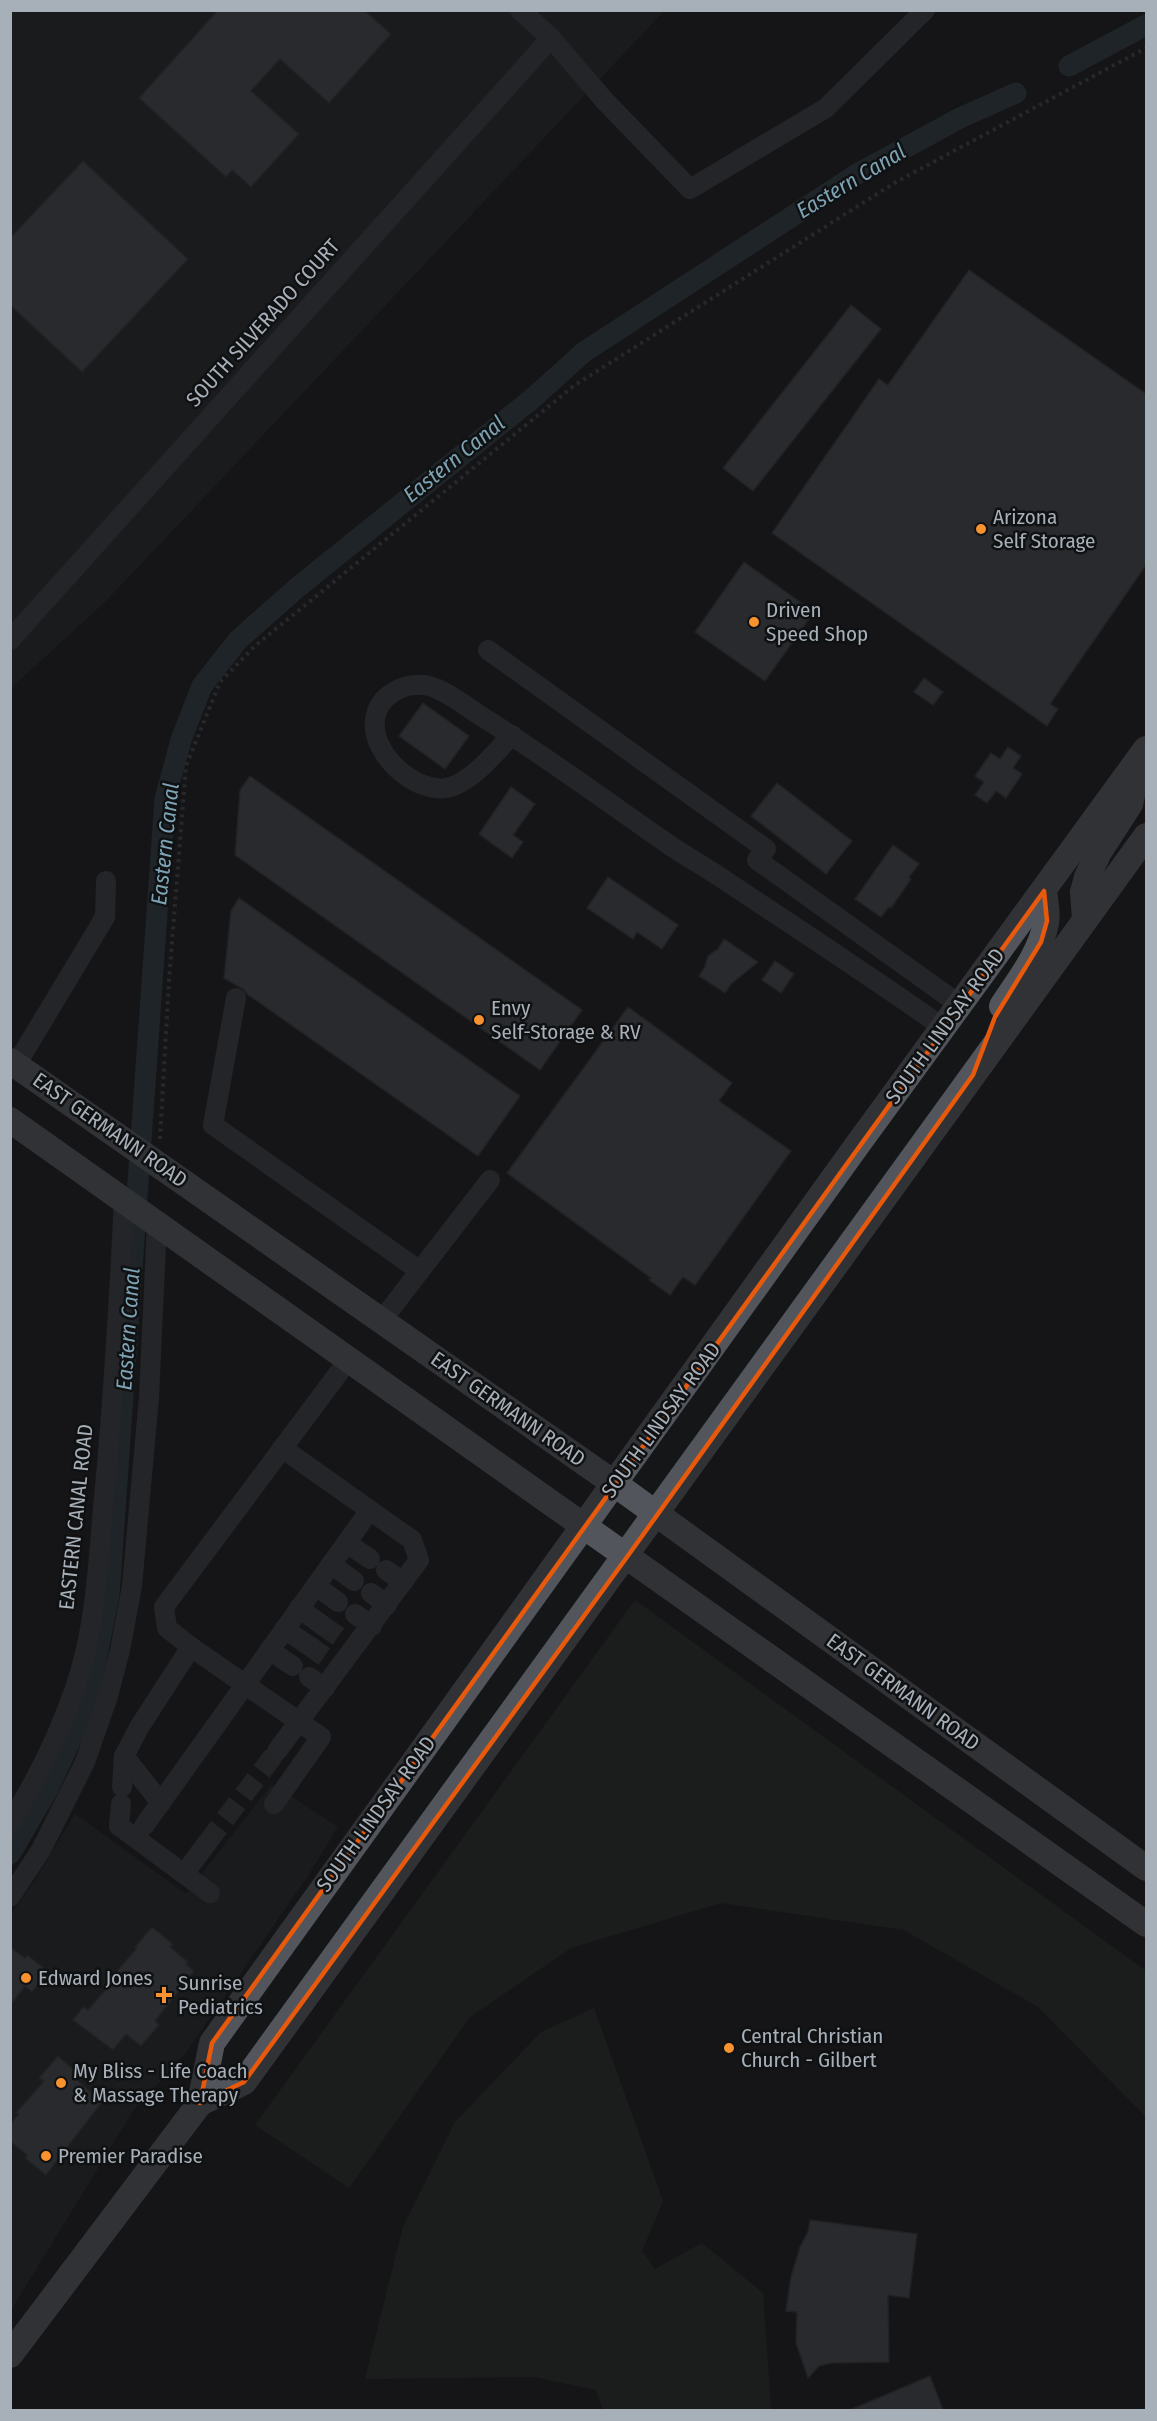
<svg xmlns="http://www.w3.org/2000/svg" width="1157" height="2421" font-family="'Fira Sans Condensed',sans-serif">
	<style>
		.built { fill: #212224 }
		.green { fill: #1f271f }
		.lines { fill: none; stroke-linecap: round; stroke-linejoin: round }
		.canal { stroke: #2b373c; stroke-width: 21 }
		.building { fill: #414447; stroke: #2f3033; stroke-width: 1.5 }
		.minor-tunnel { stroke: #323537; stroke-width: 20; stroke-dasharray: 20 10; stroke-linecap: butt }
		.path { stroke: #3c3f43; stroke-width: 4; stroke-dasharray: 3 4.5; stroke-linecap: butt }
		.minor { stroke: #36383c; stroke-width: 20 }
		.major { stroke: #52565c; stroke-width: 26 }
		.marked { fill: none; stroke: #e8590c; stroke-width: 4.5; stroke-linejoin: round }
		.poi-dot { fill: #f7922e; stroke: #101112; stroke-width: 2 }
		.labels { text-anchor: middle; dominant-baseline: central; stroke-width: 5; stroke-linejoin: round; paint-order: stroke }
		.street-label { font-size: 21px; fill: #a7afb8; stroke: #101112 }
		.poi-label { font-size: 21px; fill: #a7afb8; stroke: #101112; text-anchor: start }
		.water-label { font-size: 22px; font-style: italic; fill: #7da3b4; stroke: #101112 }
	</style>
	<rect width="100%" height="100%" fill="#151617"/>
	<g class="built">
		<polygon points="11,11 664,11 106,601 11,688"/>
		<polygon points="272,1784 338,1827 307,1877 185,2054 133,2111 11,2310 11,1914 32,1885 75,1814 186,1894"/>
	</g>
	<g class="green">
		<polygon points="635,1600 1146,1971 1146,2117 1038,2007 904,1930 721,1903 571,1948 470,2017 349,2188 255,2125"/>
		<polygon points="594,2008 663,2201 642,2251 655,2269 702,2243 763,2293 771,2410 603,2410 596,2390 534,2377 365,2379 403,2227 455,2122 541,2032"/>
	</g>
	<g class="lines">
		<g class="canal">
			<polyline points="1069,66 1146,25"/>
			<polyline points="10,1854 48,1789 87,1705 109,1595 165,799 181,740 202,686 238,640 298,587 533,398 584,352 857,174 960,118 1016,93"/>
		</g>
	</g>
	<g class="building">
		<polygon points="218,10 364,10 391,34 329,103 280,59 251,91 299,134 251,187 232,170 226,177 139,98"/>
		<polygon points="83,161 188,259 82,372 10,305 10,238"/>
		<polygon points="969,270 1146,394 1146,565 1050,704 1058,709 1047,726 772,533 879,379 888,385"/>
		<polygon points="851,305 881,329 753,491 723,468"/>
		<polygon points="744,562 814,612 765,681 695,632"/>
		<polygon points="924,678 943,692 933,705 914,692"/>
		<polygon points="423,703 469,736 445,769 399,736"/>
		<polygon points="1008,747 1021,756 1013,768 1022,774 1006,798 996,791 987,803 975,795 984,782 975,776 991,753 1000,759"/>
		<polygon points="250,776 582,1010 540,1070 235,855 240,790"/>
		<polygon points="777,783 852,841 826,874 751,816"/>
		<polygon points="511,787 535,804 513,835 523,842 512,858 479,834"/>
		<polygon points="893,845 919,864 909,877 911,879 891,908 889,907 881,917 855,899"/>
		<polygon points="608,877 678,925 662,949 637,932 633,939 587,908"/>
		<polygon points="239,898 520,1096 478,1156 247,994 243,989 224,978 231,911"/>
		<polygon points="724,939 758,962 731,984 725,993 699,976 705,967 708,956 718,949"/>
		<polygon points="775,961 794,974 781,993 762,980"/>
		<polygon points="628,1007 732,1083 719,1101 791,1151 695,1285 683,1277 670,1295 649,1280 651,1278 507,1173"/>
		<polygon points="152,1927 173,1944 170,1947 188,1962 186,1964 194,1971 155,2021 159,2025 141,2046 126,2034 113,2050 73,2020 83,2007 88,2010 114,1980 111,1978 137,1948 135,1947"/>
		<polygon points="10,1947 25,1958 27,1955 48,1971 32,1992 25,1986 10,2006"/>
		<polygon points="58,2056 80,2075 76,2079 102,2102 46,2175 25,2158 27,2155 10,2141 10,2124 19,2114 16,2113 44,2081 39,2078"/>
		<polygon points="810,2220 917,2234 909,2298 888,2295 889,2362 831,2363 819,2366 808,2378 796,2343 797,2312 786,2311 791,2277 800,2247 808,2232"/>
		<polygon points="930,2376 943,2410 850,2410"/>
	</g>
	<g class="lines">
		<g class="minor-tunnel">
			<polyline points="322,1625 339,1637"/>
			<polyline points="308,1645 325,1657"/>
			<polyline points="207,1843 277,1751"/>
		</g>
		<polyline class="path" points="160,1139 169,980 186,766 220,682 255,646 575,385 896,182 1146,48"/>
		<g class="minor">
			<polyline points="520,10 551,38 604,100 690,189 826,108 925,10"/>
			<polyline points="10,640 551,38"/>
			<polyline points="488,650 766,849 757,860 960,1005"/>
			<path d="M512 735C496 752 479 773 458 784 424 803 370 756 375 720 378 694 406 681 429 686 448 691 468 708 484 718 547 757 607 802 668 844 688 858 709 869 729 883 801 931 873 978 944 1028"/>
			<polyline points="236,998 213,1125 420,1271"/>
			<polyline points="16,1065 105,917 106,881"/>
			<polyline points="382,1320 490,1180"/>
			<polyline points="347,1543 370,1559"/>
			<polyline points="331,1564 354,1581"/>
			<polyline points="386,1570 403,1582"/>
			<polyline points="316,1586 338,1602"/>
			<polyline points="371,1593 387,1605"/>
			<polyline points="299,1608 322,1625"/>
			<polyline points="355,1614 372,1626"/>
			<polyline points="284,1629 308,1645"/>
			<polyline points="269,1650 293,1666"/>
			<polyline points="309,1677 325,1688"/>
			<polyline points="277,1751 419,1560 412,1540 282,1448"/>
			<polyline points="124,1756 161,1803"/>
			<polyline points="122,1787 124,1756 140,1726 191,1647"/>
			<polyline points="121,1804 119,1826 210,1893"/>
			<polyline points="274,1804 321,1737 191,1647 167,1628 164,1607 349,1359"/>
			<path d="M10 1823C36 1781 59 1735 75 1688 95 1631 98 1568 103 1508 113 1406 119 1303 124 1200"/>
			<polyline points="144,1826 370,1510"/>
			<polyline points="184,1874 207,1843"/>
			<polyline points="10,1897 41,1850 85,1762 108,1696 120,1650 132,1586 149,1397 157,1222"/>
		</g>
		<g class="major">
			<polyline points="1085,919 1083,892 1087,877 1099,852 1130,804 1138,769"/>
			<path d="M1002 1006C1019 980 1040 954 1046 923 1048 913 1045 901 1044 891"/>
			<polyline points="10,1061 615,1484 1146,1868"/>
			<polyline points="10,1120 1146,1924"/>
			<polyline points="200,2103 244,2082 1146,836"/>
			<polyline points="10,2355 200,2103 212,2043 858,1144 1146,749"/>
		</g>
	</g>
	<path d="M0 0H1157V2421H0ZM1044 891 1047 921 1041 942 995 1017 973 1075 627 1557 244 2082 200 2103 212 2043Z" fill="#151617" fill-opacity=".55" fill-rule="evenodd"/>
	<path class="marked" d="M1044 891 1047 921 1041 942 995 1017 973 1075 627 1557 244 2082 200 2103 212 2043Z"/>
	<g class="poi-dot">
		<circle cx="981" cy="529" r="6"/>
		<circle cx="754" cy="622" r="6"/>
		<circle cx="479" cy="1020" r="6"/>
		<circle cx="26" cy="1978" r="6"/>
		<path d="M161 1986h6v6h6v6h-6v6h-6v-6h-6v-6h6z"/>
		<circle cx="729" cy="2048" r="6"/>
		<circle cx="61" cy="2083" r="6"/>
		<circle cx="46" cy="2156" r="6"/>
	</g>
	<g class="labels">
		<g class="street-label">
			<text transform="translate(263 323) rotate(-48)">SOUTH SILVERADO COURT</text>
			<text transform="translate(945 1026) rotate(-54)">SOUTH LINDSAY ROAD</text>
			<text transform="translate(110 1130) rotate(35)">EAST GERMANN ROAD</text>
			<text transform="translate(508 1409) rotate(35)">EAST GERMANN ROAD</text>
			<text transform="translate(661 1420) rotate(-54)">SOUTH LINDSAY ROAD</text>
			<text transform="translate(76 1517) rotate(-84)">EASTERN CANAL ROAD</text>
			<text transform="translate(903 1692) rotate(36)">EAST GERMANN ROAD</text>
			<text transform="translate(376 1814) rotate(-54)">SOUTH LINDSAY ROAD</text>
		</g>
		<g class="poi-label">
			<text x="993" y="517">Arizona<tspan x="993" dy="24">Self Storage</tspan></text>
			<text x="766" y="610">Driven<tspan x="766" dy="24">Speed Shop</tspan></text>
			<text x="491" y="1008">Envy<tspan x="491" dy="24">Self-Storage &amp; RV</tspan></text>
			<text x="38" y="1978">Edward Jones</text>
			<text x="178" y="1983">Sunrise<tspan x="178" dy="24">Pediatrics</tspan></text>
			<text x="741" y="2036">Central Christian<tspan x="741" dy="24">Church - Gilbert</tspan></text>
			<text x="73" y="2071">My Bliss - Life Coach<tspan x="73" dy="24">&amp; Massage Therapy</tspan></text>
			<text x="58" y="2156">Premier Paradise</text>
		</g>
		<g class="water-label">
			<text transform="translate(851 181) rotate(-31)">Eastern Canal</text>
			<text transform="translate(454 459) rotate(-39)">Eastern Canal</text>
			<text transform="translate(165 844) rotate(-84)">Eastern Canal</text>
			<text transform="translate(128 1329) rotate(-86)">Eastern Canal</text>
		</g>
	</g>
	<rect width="1157" height="2421" fill="none" stroke="#a7afb8" stroke-width="24"/>
</svg>
